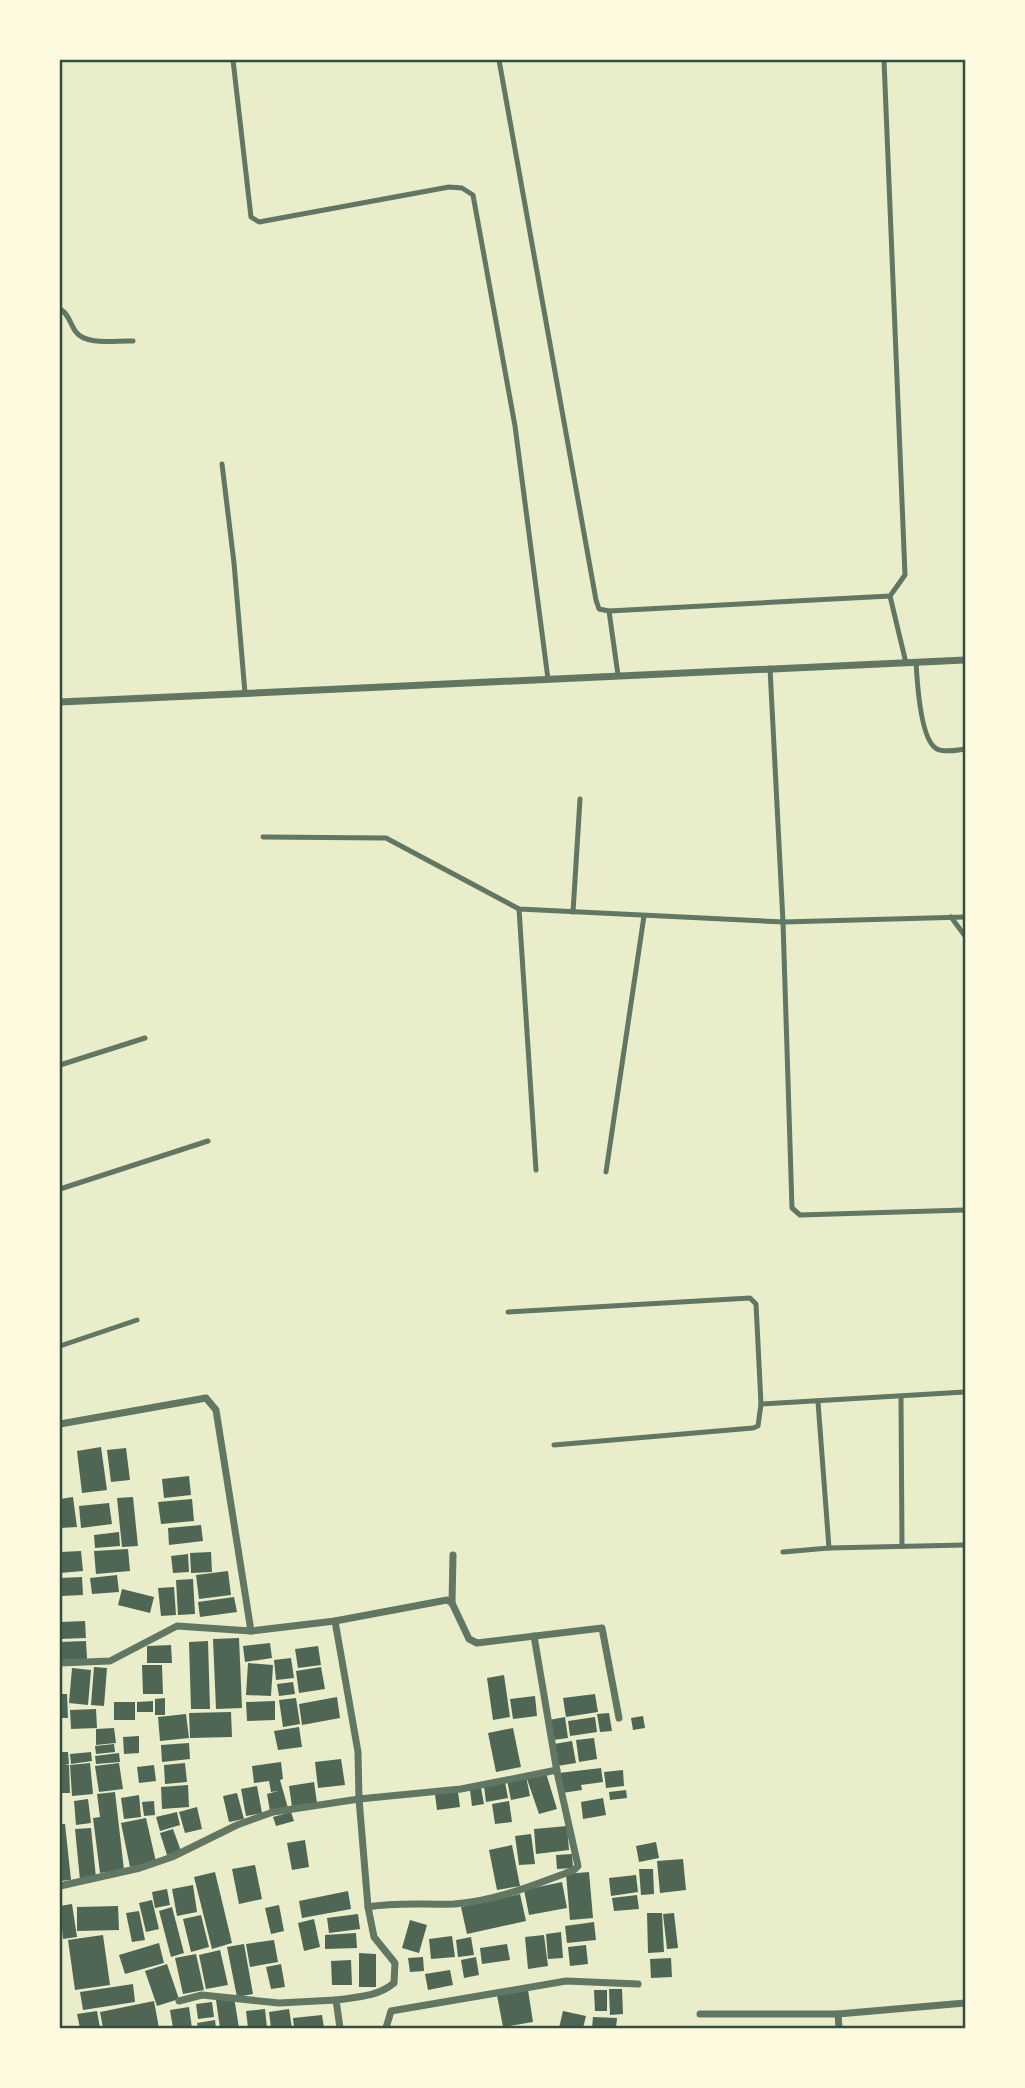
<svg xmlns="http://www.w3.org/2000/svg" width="1025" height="2088" font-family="Rubik,sans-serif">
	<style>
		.building { fill: #4f6655 }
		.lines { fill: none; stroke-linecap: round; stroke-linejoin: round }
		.service { stroke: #617663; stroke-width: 5 }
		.minor { stroke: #617663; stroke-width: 7 }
		.neatline { fill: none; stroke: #344e41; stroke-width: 2.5 }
	</style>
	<rect width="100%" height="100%" fill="#e9edc9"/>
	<g class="building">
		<polygon points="101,1447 107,1490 82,1493 77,1451"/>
		<polygon points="126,1448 130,1480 111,1482 107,1450"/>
		<polygon points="189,1476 191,1495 164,1498 162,1479"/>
		<polygon points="73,1497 77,1527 60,1528 60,1499"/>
		<polygon points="133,1497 138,1546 122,1547 117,1498"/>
		<polygon points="192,1499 194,1521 161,1524 158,1502"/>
		<polygon points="109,1503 112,1524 81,1528 79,1506"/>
		<polygon points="201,1525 203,1541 169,1545 168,1528"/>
		<polygon points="119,1532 120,1546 95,1548 94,1535"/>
		<polygon points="128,1549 130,1571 96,1574 94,1551"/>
		<polygon points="81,1551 83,1571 60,1573 60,1552"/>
		<polygon points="211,1552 212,1572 191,1573 190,1553"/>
		<polygon points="188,1554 189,1572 173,1573 171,1556"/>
		<polygon points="228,1571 231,1595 199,1599 196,1575"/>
		<polygon points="117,1575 119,1592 92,1594 90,1578"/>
		<polygon points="82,1577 83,1595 60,1596 60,1578"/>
		<polygon points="193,1579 195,1614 178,1615 176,1580"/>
		<polygon points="174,1587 176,1615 161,1616 158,1588"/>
		<polygon points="122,1589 154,1597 150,1613 118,1605"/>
		<polygon points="234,1597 237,1612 200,1617 198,1602"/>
		<polygon points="85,1621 86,1638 60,1639 60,1622"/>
		<polygon points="239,1638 242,1708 216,1709 213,1639"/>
		<polygon points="86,1641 87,1659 60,1660 60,1642"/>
		<polygon points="208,1641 210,1709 191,1709 189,1642"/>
		<polygon points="270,1643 272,1658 245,1662 243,1646"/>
		<polygon points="171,1645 172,1663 147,1663 147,1646"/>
		<polygon points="318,1646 321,1665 298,1668 295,1649"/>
		<polygon points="291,1658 294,1678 276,1680 274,1660"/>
		<polygon points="248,1663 273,1665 271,1696 246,1695"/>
		<polygon points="142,1665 162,1665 163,1694 143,1694"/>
		<polygon points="94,1667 107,1668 104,1706 91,1705"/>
		<polygon points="321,1667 325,1689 299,1693 296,1671"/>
		<polygon points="72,1668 91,1670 88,1705 69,1703"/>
		<polygon points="504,1675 510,1717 493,1720 487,1678"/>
		<polygon points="293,1682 295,1694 279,1696 277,1684"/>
		<polygon points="60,1694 67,1694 68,1718 60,1718"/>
		<polygon points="595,1694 598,1712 566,1717 563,1698"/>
		<polygon points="535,1696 537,1716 513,1719 510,1699"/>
		<polygon points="337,1697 340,1718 302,1725 299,1704"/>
		<polygon points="165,1698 165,1715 155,1715 155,1699"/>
		<polygon points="296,1698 300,1724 283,1727 279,1700"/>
		<polygon points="153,1701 153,1712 137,1712 137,1702"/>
		<polygon points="275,1701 275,1720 247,1721 246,1702"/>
		<rect x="114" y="1702" width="21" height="18"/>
		<polygon points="96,1709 97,1728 71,1729 70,1710"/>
		<polygon points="231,1712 232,1737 190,1738 189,1713"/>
		<polygon points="609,1713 612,1731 600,1732 597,1714"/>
		<polygon points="186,1714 189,1738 160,1741 158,1717"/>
		<polygon points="643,1716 645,1728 633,1730 631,1718"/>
		<polygon points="565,1717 568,1738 553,1740 549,1720"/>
		<polygon points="595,1717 597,1732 570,1736 568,1721"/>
		<polygon points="299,1727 302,1747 278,1750 274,1731"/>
		<polygon points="114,1728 116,1743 96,1745 96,1729"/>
		<polygon points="513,1728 521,1767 496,1772 488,1733"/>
		<polygon points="139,1736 139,1753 124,1754 123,1737"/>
		<polygon points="594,1738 597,1759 579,1762 576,1740"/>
		<polygon points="572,1741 576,1763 557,1766 554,1744"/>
		<polygon points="189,1743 190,1759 162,1762 161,1745"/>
		<polygon points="114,1744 115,1752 96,1754 95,1746"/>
		<polygon points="60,1752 68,1752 69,1764 65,1764 69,1765 70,1793 60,1793"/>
		<polygon points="91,1752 92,1761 71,1764 70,1754"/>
		<polygon points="119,1753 120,1762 96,1764 95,1756"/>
		<polygon points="341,1759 345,1785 318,1788 315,1762"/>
		<polygon points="281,1762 283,1779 280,1780 288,1808 270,1811 267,1794 278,1791 271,1792 269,1781 254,1783 252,1766"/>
		<polygon points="90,1763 93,1794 72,1796 70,1765"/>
		<polygon points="119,1763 123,1789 99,1792 95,1766"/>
		<polygon points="185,1763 187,1782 165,1784 164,1765"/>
		<polygon points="154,1765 156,1781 139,1783 137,1767"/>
		<polygon points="601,1768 603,1782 581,1785 582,1790 562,1793 559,1773"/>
		<polygon points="623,1770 624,1786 606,1788 604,1772"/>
		<polygon points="546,1773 557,1809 539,1814 527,1779"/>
		<polygon points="526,1776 530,1796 511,1800 507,1780"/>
		<polygon points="314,1782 317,1803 292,1807 289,1786"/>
		<polygon points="505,1782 508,1798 486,1802 484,1786"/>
		<polygon points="188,1785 189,1807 162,1809 161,1787"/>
		<polygon points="257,1786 262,1813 246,1816 241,1789"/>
		<polygon points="481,1788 484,1804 472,1806 470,1790"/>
		<polygon points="626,1790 627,1798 610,1800 609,1792"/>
		<polygon points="115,1792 124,1870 100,1873 93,1818 100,1817 97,1794"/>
		<polygon points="458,1792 460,1807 437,1810 435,1794"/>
		<polygon points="237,1793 244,1819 229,1822 223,1796"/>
		<polygon points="139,1795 141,1817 124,1819 121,1798"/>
		<polygon points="603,1798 606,1815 583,1819 581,1802"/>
		<polygon points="88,1799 91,1823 76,1825 74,1801"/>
		<polygon points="154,1801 155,1815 144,1816 142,1802"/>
		<polygon points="509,1801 512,1822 495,1824 492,1804"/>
		<polygon points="197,1807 202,1829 185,1833 179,1812"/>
		<polygon points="177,1812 180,1825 160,1831 156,1817"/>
		<polygon points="291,1812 294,1821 276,1826 273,1817"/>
		<polygon points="146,1818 156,1862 130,1867 121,1823"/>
		<polygon points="60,1824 65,1824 71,1880 60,1881"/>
		<polygon points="567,1826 569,1850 536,1854 534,1829"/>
		<polygon points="91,1828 96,1878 80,1880 75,1829"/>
		<polygon points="173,1829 181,1851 167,1855 160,1833"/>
		<polygon points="531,1834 535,1864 519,1865 515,1836"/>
		<polygon points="305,1840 309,1867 292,1870 287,1843"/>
		<polygon points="656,1842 659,1858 639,1862 636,1846"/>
		<polygon points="512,1845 520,1886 497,1890 489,1850"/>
		<polygon points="572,1854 573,1868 557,1869 556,1855"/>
		<polygon points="683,1859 686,1890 660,1893 657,1861"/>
		<polygon points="255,1865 262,1899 239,1904 232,1869"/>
		<polygon points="639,1869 653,1869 654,1894 641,1895"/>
		<polygon points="215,1872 232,1943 212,1949 194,1877"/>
		<polygon points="589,1872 593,1918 570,1920 566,1874"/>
		<polygon points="636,1875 638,1892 611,1896 609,1878"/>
		<polygon points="562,1882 567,1908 529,1915 524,1890"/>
		<polygon points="193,1885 197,1912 177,1916 172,1889"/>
		<polygon points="167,1889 170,1905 155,1908 152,1892"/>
		<polygon points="348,1891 351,1909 302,1918 299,1901"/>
		<polygon points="520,1894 526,1921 467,1934 461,1907"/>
		<polygon points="637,1895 639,1909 614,1911 612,1898"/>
		<polygon points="152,1900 159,1929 146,1932 139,1903"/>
		<polygon points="72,1904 77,1937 63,1939 60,1906"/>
		<polygon points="279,1905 284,1931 271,1934 265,1908"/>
		<polygon points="118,1906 119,1930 77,1931 77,1907"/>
		<polygon points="172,1907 184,1953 171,1957 159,1911"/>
		<polygon points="139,1911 145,1940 132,1942 126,1913"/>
		<polygon points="647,1913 662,1913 664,1952 648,1953"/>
		<polygon points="674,1913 678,1948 667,1949 663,1914"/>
		<polygon points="358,1914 360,1929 329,1933 327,1918"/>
		<polygon points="201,1915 209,1947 191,1952 183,1919"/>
		<polygon points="314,1919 320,1947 304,1951 298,1923"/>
		<polygon points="410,1920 427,1925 419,1953 402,1948"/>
		<polygon points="594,1922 596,1940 567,1943 565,1926"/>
		<polygon points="561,1932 563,1958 548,1959 546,1934"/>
		<polygon points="356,1933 357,1948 325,1949 325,1935"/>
		<polygon points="103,1935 110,1985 75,1990 68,1940"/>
		<polygon points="544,1935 548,1966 528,1969 525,1937"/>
		<polygon points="452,1936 455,1957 431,1959 429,1939"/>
		<polygon points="471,1937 474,1955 458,1957 456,1940"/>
		<polygon points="274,1940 278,1962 250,1967 246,1944"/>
		<polygon points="159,1943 164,1963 125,1974 119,1955"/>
		<polygon points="244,1944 253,1994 237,1997 227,1947"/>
		<polygon points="507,1944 510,1960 482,1964 480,1948"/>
		<polygon points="586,1945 588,1964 570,1966 568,1947"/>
		<polygon points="220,1950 228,1985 206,1989 199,1955"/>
		<polygon points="359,1953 376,1954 376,1987 359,1987"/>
		<polygon points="196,1954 204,1990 183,1994 175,1958"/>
		<polygon points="423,1957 424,1971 410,1972 408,1958"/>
		<polygon points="476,1957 479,1975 464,1978 461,1960"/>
		<polygon points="671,1958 672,1977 651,1978 650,1959"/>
		<polygon points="351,1960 352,1985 332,1985 331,1961"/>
		<polygon points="167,1964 179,1999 157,2006 145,1971"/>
		<polygon points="281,1964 285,1987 271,1989 266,1967"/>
		<polygon points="450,1970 453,1985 428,1990 425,1974"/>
		<polygon points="133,1984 135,2002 83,2010 80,1992"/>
		<polygon points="609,1989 622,1989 623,2014 610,2015"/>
		<polygon points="528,1990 533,2022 503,2027 497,1995"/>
		<polygon points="594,1990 607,1990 607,2011 595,2011"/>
		<polygon points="234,1997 239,2028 220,2028 216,2000"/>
		<polygon points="154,2001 159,2028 103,2028 100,2012"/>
		<polygon points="212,2002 214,2017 198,2019 196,2004"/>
		<polygon points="189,2007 192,2028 173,2028 170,2010"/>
		<polygon points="265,2009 267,2028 248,2028 246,2011"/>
		<polygon points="289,2009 292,2028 271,2028 269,2012"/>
		<polygon points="97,2011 100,2028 80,2028 77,2014"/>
		<polygon points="563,2011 586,2016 583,2028 559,2028"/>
		<polygon points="322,2015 324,2028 294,2028 293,2018"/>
		<polygon points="593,2017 617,2018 616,2028 592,2028"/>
		<polygon points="215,2020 216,2028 198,2028 197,2023"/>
	</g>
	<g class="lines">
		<g class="service">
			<polyline points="233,60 251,217 259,222 449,187 462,188 473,195 515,426 548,679"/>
			<polyline points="499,60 596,600 599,609 609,611 890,596 905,575 884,60"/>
			<path d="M60 309C69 314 70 324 76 332 86 346 117 340 133 341"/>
			<polyline points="222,464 234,563 245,693"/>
			<polyline points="890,596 906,663"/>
			<polyline points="609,611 618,675"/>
			<path d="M916 662C917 680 920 741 937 749 945 753 957 750 965 749"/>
			<polyline points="770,668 783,922 792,1208 800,1215 965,1210"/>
			<polyline points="263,837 386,838 519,909 783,922 965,917"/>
			<polyline points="519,909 536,1170"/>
			<polyline points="573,912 580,799"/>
			<polyline points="951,917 965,936"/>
			<polyline points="60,1065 145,1038"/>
			<polyline points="606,1172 644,916"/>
			<polyline points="60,1189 208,1141"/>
			<polyline points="508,1312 750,1298 756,1304 761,1404 965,1392"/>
			<polyline points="60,1346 137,1320"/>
			<polyline points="901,1398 902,1546"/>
			<polyline points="818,1402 829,1548"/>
			<polyline points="554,1445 753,1428 758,1426 761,1404"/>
			<polyline points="783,1552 829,1548 965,1545"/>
		</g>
		<g class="minor">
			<polyline points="60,702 965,660"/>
			<polyline points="60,1424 206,1398 216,1410 251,1631 335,1621 447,1600 452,1603 469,1639 477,1643 602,1628 619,1718"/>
			<polyline points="452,1603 453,1555"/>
			<path d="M335 1621 358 1752 359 1799 368 1907 374 1937 395 1963 394 1983C377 1997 357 1997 336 2000L340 2028"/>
			<polyline points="60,1663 110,1661 177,1626 251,1631"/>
			<polyline points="60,1886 140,1868 172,1857 237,1825 273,1812 359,1799 461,1789 557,1770"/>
			<path d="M368 1907C397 1902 425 1905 454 1904 496 1901 536 1884 574 1870L578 1866 557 1772 534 1636"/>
			<polyline points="179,2001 202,1995 279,2003 336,2000"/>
			<polyline points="700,2014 838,2014 965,2003"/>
			<polyline points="838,2014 839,2028"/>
			<polyline points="386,2028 391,2011 566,1981 638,1984"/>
		</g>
	</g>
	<rect width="1025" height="2088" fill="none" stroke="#fefae0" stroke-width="122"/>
	<rect x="61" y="61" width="903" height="1966" class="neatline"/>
</svg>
